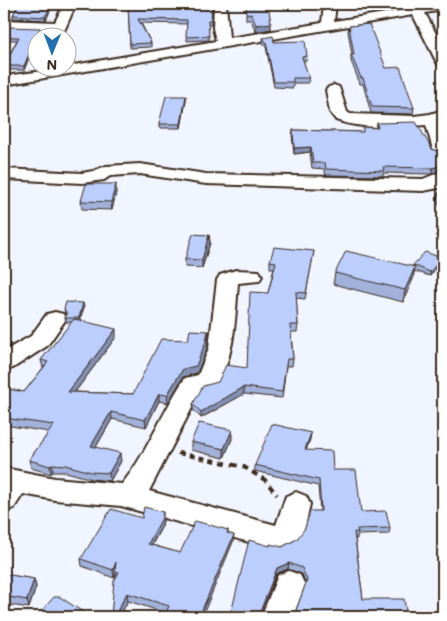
<svg xmlns="http://www.w3.org/2000/svg" width="447" height="621" font-family="Mali,sans-serif">
	<style>
		.lines { fill: none; stroke-linecap: round; stroke-linejoin: round }
		.street-casing { stroke: #3b2a1e; stroke-width: 4 }
		.path { stroke: #3b2a1e; stroke-width: 4; stroke-dasharray: 6 5; stroke-linecap: butt }
		.street { fill: #fff; fill-rule: evenodd }
		.wall { fill: #a1b1da; stroke: #3b2a1e; fill-rule: evenodd }
		.shaded-wall { fill: #8390b2; stroke: #3b2a1e }
		.building { fill: #bbcefe; stroke: #3b2a1e; fill-rule: evenodd }
	</style>
	<rect width="100%" height="100%" fill="#f1f5ff"/>
	<filter id="ink" filterUnits="userSpaceOnUse"><feTurbulence type="fractalNoise" baseFrequency=".02" numOctaves="2"/><feDisplacementMap in="SourceGraphic" scale="10" xChannelSelector="R" yChannelSelector="G"/><feConvolveMatrix kernelMatrix="1 2 1 2 8 2 1 2 1" color-interpolation-filters="sRGB"/></filter>
	<g filter="url(#ink)">
		<g class="lines">
			<defs>
				<g id="street">
					<polygon points="64,4 76,4 61,38 47,38 51,30 4,28 4,20 55,22"/>
					<polygon points="214,4 226,4 229,38 322,23 324,4 336,4 334,21 443,4 443,10 425,13 443,47 443,65 438,64 436,61 413,15 4,85 4,76 68,68 68,66 216,41 213,28"/>
					<path d="M334 85 339 87 347 112 350 114 414 116 430 114 443 110V120L441 121 443 128V158L437 157 434 153 426 125C397 127 364 130 336 120L330 112 326 90 329 87Z"/>
					<polygon points="140,164 206,174 423,179 443,171 443,184 439,188 423,191 206,184 140,174 110,176 104,180 82,183 4,179 4,169 82,173 93,171 106,166"/>
					<path d="M236 270 259 271 262 276 259 281 238 283C235 320 235 355 216 388L202 391 195 402 149 491 276 525 286 496 296 492 306 496 310 504C304 528 307 542 281 551L121 506 55 500 23 494 14 508 4 511V468L55 478 122 484C148 452 162 412 185 378L198 375 209 348 217 280 220 275Z"/>
					<polygon points="55,312 63,314 66,319 47,346 13,368 4,370 4,351 31,336 47,314"/>
					<polygon points="289,571 300,575 305,585 293,617 261,617 278,575"/>
				</g>
			</defs>
			<use href="#street" class="street-casing"/>
			<polyline class="path" points="178,453 244,467 265,480 277,495"/>
			<use href="#street" class="street"/>
		</g>
		<g class="wall">
			<polygon points="19,4 53,4 46,20 13,18 13,15"/>
			<polygon points="128,4 212,4 211,25 208,25 209,40 187,41 187,24 141,23 151,43 151,47 130,48"/>
			<polygon points="268,7 271,29 256,32 251,20 246,20 246,13"/>
			<polygon points="349,26 386,68 414,108 413,114 371,113 363,84 360,84 351,61 351,55 352,55 348,31"/>
			<polygon points="40,31 24,70 4,70 4,65 17,40 4,40 4,33"/>
			<polygon points="263,38 307,56 306,61 303,61 309,78 308,83 293,83 293,88 274,87 266,47 263,43"/>
			<polygon points="186,96 186,100 181,128 159,128 159,124"/>
			<polygon points="377,123 443,154 443,171 442,169 432,174 383,173 383,176 326,175 324,169 312,168 310,152 294,154 292,135 293,130 363,132 376,128"/>
			<polygon points="116,192 112,210 82,209 81,201"/>
			<polygon points="438,193 443,193 443,212 437,201"/>
			<polygon points="209,235 210,243 202,268 185,267 185,259"/>
			<polygon points="314,251 305,299 296,298 298,325 297,332 291,332 293,359 292,366 286,366 282,398 244,394 201,418 193,410 193,404 218,382 247,368 268,293 274,268 270,268 270,261"/>
			<polygon points="441,262 430,276 414,271 413,279 403,302 333,284 335,273 412,267 413,265"/>
			<polygon points="84,307 80,320 116,337 75,392 133,394 188,340 208,331 208,339 207,349 197,373 183,377 168,403 159,401 146,427 112,419 96,447 121,461 110,481 92,479 66,472 53,472 51,474 31,468 29,460 49,432 4,425 4,388 24,392 43,368 41,360 72,322 66,322 65,318 66,316 65,313 64,309"/>
			<path d="M311 433 310 439 306 450 333 470 361 512 390 528 389 534 357 535V539L355 538 363 599 407 617H230L270 546 282 547 297 539 320 511 318 486 255 471V465ZM288 569 302 574 306 584 295 613 262 612 276 574Z"/>
			<polygon points="232,439 224,458 191,450 191,442"/>
			<polygon points="142,518 163,520 162,526 152,545 180,553 228,530 228,533 233,542 166,613 128,601 119,617 111,617 116,578 116,573 114,578 82,566 81,559"/>
			<polygon points="4,574 34,579 36,587 29,608 4,604"/>
		</g>
		<g class="shaded-wall">
			<polygon points="52,4 53,4 46,20 45,17"/>
			<polygon points="271,23 271,29 256,32 256,25"/>
			<polygon points="40,28 40,31 24,70 24,66"/>
			<polygon points="186,96 186,100 181,128 181,124"/>
			<polygon points="311,147 310,152 294,154 294,148"/>
			<polygon points="443,164 442,169 432,174 433,168"/>
			<polygon points="116,184 116,192 112,210 111,202"/>
			<polygon points="209,235 210,243 202,268 202,260"/>
			<polygon points="442,258 441,262 430,276 430,272"/>
			<polygon points="415,267 413,279 403,302 405,290"/>
			<polygon points="83,303 84,307 79,323 79,318"/>
			<polygon points="116,329 116,337 69,400 68,392"/>
			<polygon points="208,331 208,339 207,349 197,373 183,377 168,403 167,395 183,369"/>
			<polygon points="244,387 244,394 201,418 201,412"/>
			<polygon points="159,394 159,401 146,427 145,420"/>
			<polygon points="111,412 112,419 92,454 91,446"/>
			<polygon points="232,430 232,439 224,458 224,449"/>
			<polygon points="311,433 310,439 304,456 305,450"/>
			<polygon points="120,453 121,461 110,481 109,473"/>
			<polygon points="52,464 53,472 51,474 50,466"/>
			<polygon points="163,512 163,520 162,526 148,551 148,544"/>
			<polygon points="234,535 233,542 202,617 199,617"/>
			<polygon points="116,562 116,573 114,578 113,570"/>
			<polygon points="289,563 288,569 276,574 260,617 260,612 277,568"/>
			<polygon points="34,579 36,587 29,608 27,600"/>
			<polygon points="127,593 128,601 119,617 114,617"/>
		</g>
		<g class="building">
			<polygon points="19,4 52,4 45,17 13,15"/>
			<polygon points="128,4 212,4 211,20 208,20 209,36 186,37 187,20 138,19 151,43 130,44"/>
			<polygon points="247,4 268,4 271,23 256,25 251,14 246,13"/>
			<polygon points="369,24 386,68 400,67 414,108 372,107 363,78 361,78 351,55 354,55 349,26"/>
			<polygon points="7,27 40,28 24,66 4,66 19,37 4,37 4,33"/>
			<polygon points="273,36 274,42 305,41 307,56 302,57 309,78 293,78 293,82 274,82 266,42 263,38"/>
			<polygon points="166,96 186,96 181,124 159,124"/>
			<polygon points="416,122 432,149 443,154 443,164 433,168 383,167 384,171 326,169 325,163 313,163 311,147 294,148 293,130 363,132 363,127 378,128 377,123"/>
			<polygon points="86,184 116,184 111,202 81,201"/>
			<polygon points="438,193 443,193 443,202"/>
			<polygon points="193,234 209,235 202,260 185,259"/>
			<polygon points="274,247 314,251 306,293 296,292 298,325 290,325 293,359 287,359 282,392 244,387 201,412 193,404 203,386 218,382 226,365 247,368 250,292 268,293 276,262 270,261"/>
			<polygon points="346,251 415,267 405,290 335,273"/>
			<polygon points="425,252 442,258 430,272 413,265"/>
			<polygon points="66,302 83,303 79,318 65,318 67,314 64,309"/>
			<polygon points="74,319 116,329 68,392 133,394 161,339 188,340 190,330 208,331 206,341 196,366 183,369 167,395 159,394 145,420 111,412 91,446 120,453 109,473 91,472 65,465 52,464 50,466 29,460 54,425 4,418 4,388 24,392 48,362 41,360"/>
			<polygon points="199,423 232,430 224,449 191,442"/>
			<path d="M272 424 311 433 305 450 332 451 333 470H356L361 512 386 511 390 528 357 529 358 533 354 532 363 599H404L407 617H230L249 540 270 546V544L282 547 297 539 305 528 310 511H321L319 480 255 465ZM289 563 302 568 307 580 295 613 260 612 277 568Z"/>
			<polygon points="144,507 163,512 162,518 148,544 180,553 195,521 228,530 227,533 234,535 199,617 164,617 169,606 127,593 114,617 111,617 114,581 119,572 115,571 116,562 113,570 81,559 111,509 142,518"/>
			<polygon points="4,574 34,579 27,600 4,596"/>
			<polygon points="54,597 60,597 89,616 89,617 36,617"/>
		</g>
	</g>
	<rect width="447" height="621" fill="none" stroke="#fff" stroke-width="20"/>
	<rect x="10" y="10" width="427" height="601" fill="none" stroke="#3b2a1e" stroke-width="2" filter="url(#ink)"/>
	<g transform="translate(52 52) rotate(181)"><circle r="24" fill="#ffffff" stroke="#b1aaa5"/>
	<path d="M0-4L9 19L0 12L-9 19Z" fill="#1f6fb2"/>
	<text y="-8" font-size="14" font-weight="bold" text-anchor="middle" fill="#3b2a1e">N</text>
	</g>
</svg>
